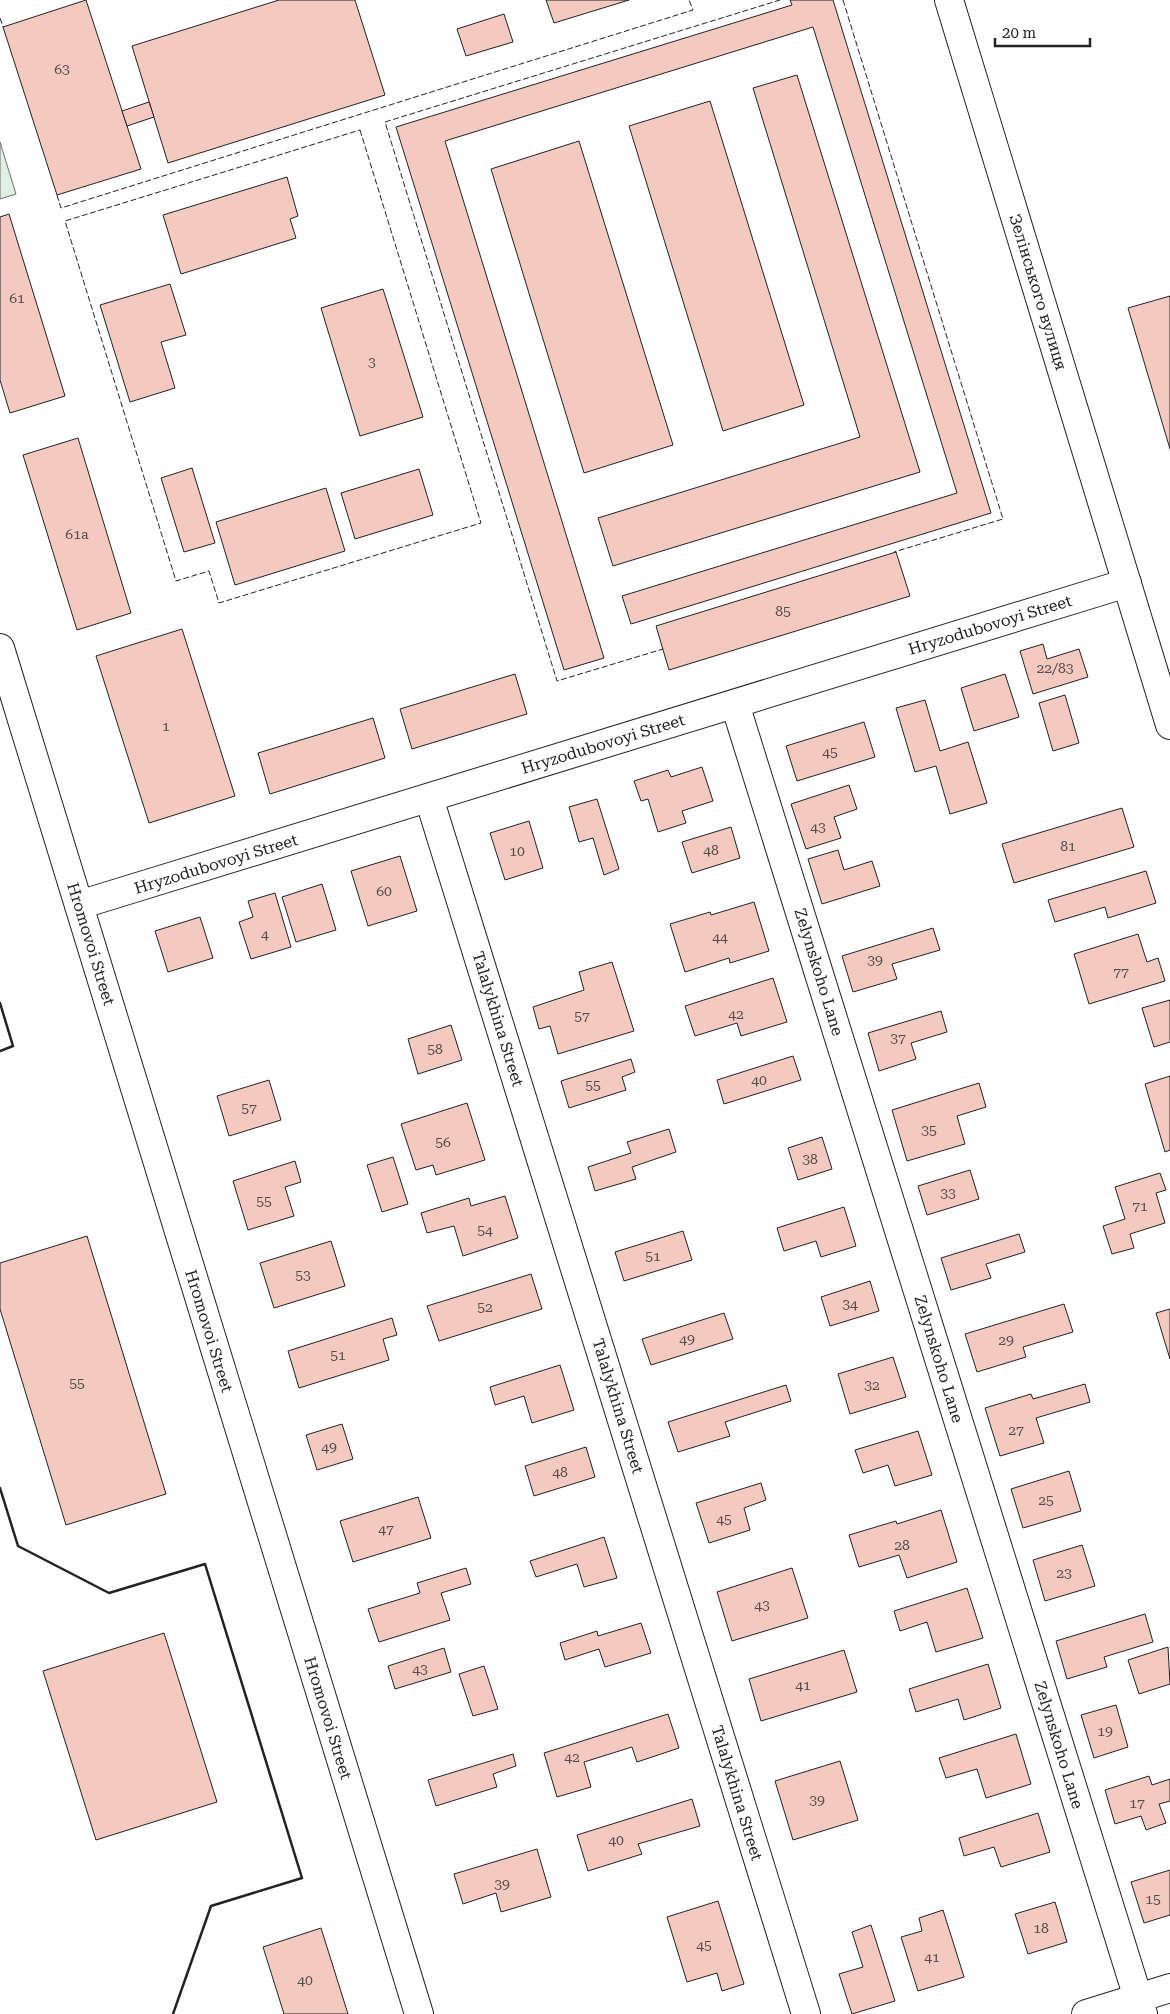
<svg xmlns="http://www.w3.org/2000/svg" width="1170" height="2014" font-family="'Roboto Serif',serif">
	<style>
		.green { fill: #e0efe3; stroke: #6f6f6f }
		.building { fill: #f3c9c0; stroke: #222 }
		.lines { fill: none; stroke-linecap: round; stroke-linejoin: round }
		.minor-casing { stroke: #222; stroke-width: 30 }
		.minor { stroke: #fff; stroke-width: 28 }
		.fence { stroke: #222; stroke-width: 1; stroke-dasharray: 6 2.5; stroke-linecap: butt }
		.wall { stroke: #222; stroke-width: 2.5 }
		.labels { text-anchor: middle; dominant-baseline: central; stroke-width: 4; stroke-linejoin: round; paint-order: stroke }
		.number-label { font-size: 14px; fill: #564c4a }
		.street-label { font-size: 16px; fill: #222; stroke: #fff }
	</style>
	<rect width="100%" height="100%" fill="#fff"/>
	<polygon class="green" points="0,142 16,194 0,199"/>
	<g class="building">
		<polygon points="86,0 141,169 57,195 3,27"/>
		<polygon points="279,0 355,0 385,95 168,163 132,46"/>
		<polygon points="546,0 629,0 554,23"/>
		<polygon points="790,0 833,0 991,513 631,624 622,596 957,493 813,27 445,141 604,658 564,670 396,127 792,5"/>
		<polygon points="504,14 513,42 466,56 457,29"/>
		<polygon points="797,75 920,472 613,566 598,518 860,437 753,88"/>
		<polygon points="710,101 804,405 723,431 629,126"/>
		<polygon points="149,102 154,117 127,126 122,111"/>
		<polygon points="579,141 673,445 584,473 491,169"/>
		<polygon points="287,177 298,216 290,219 296,238 181,274 163,215"/>
		<polygon points="9,214 65,396 10,413 0,380 0,217"/>
		<polygon points="170,284 186,335 161,342 175,388 130,402 100,305"/>
		<polygon points="383,289 423,417 360,436 321,308"/>
		<polygon points="1170,296 1170,449 1128,308"/>
		<polygon points="78,438 131,613 77,630 23,455"/>
		<polygon points="192,468 215,543 184,552 161,478"/>
		<polygon points="419,469 433,515 355,539 341,493"/>
		<polygon points="326,488 345,551 235,585 216,522"/>
		<polygon points="896,552 910,596 669,670 656,626"/>
		<polygon points="182,629 235,796 149,823 96,656"/>
		<polygon points="1043,644 1047,659 1079,649 1088,677 1033,694 1020,651"/>
		<polygon points="515,674 527,714 412,749 400,709"/>
		<polygon points="1005,674 1019,717 974,731 961,688"/>
		<polygon points="1065,695 1079,743 1053,751 1039,703"/>
		<polygon points="925,700 940,751 968,742 987,803 950,814 936,766 915,772 896,708"/>
		<polygon points="373,718 385,758 270,794 258,753"/>
		<polygon points="864,722 875,757 797,781 786,746"/>
		<polygon points="702,767 713,801 682,811 686,823 658,832 648,799 641,801 634,781 668,770 671,777"/>
		<polygon points="849,785 857,809 834,817 841,838 806,849 791,804"/>
		<polygon points="597,799 619,869 604,875 593,838 579,842 569,807"/>
		<polygon points="1122,808 1134,847 1014,883 1002,844"/>
		<polygon points="529,821 543,868 505,880 490,833"/>
		<polygon points="731,827 740,858 692,873 682,842"/>
		<polygon points="838,850 844,870 872,861 880,886 822,904 808,859"/>
		<polygon points="400,856 417,911 368,926 351,871"/>
		<polygon points="1146,871 1156,903 1108,918 1105,907 1055,922 1048,900"/>
		<polygon points="322,884 336,930 296,942 282,897"/>
		<polygon points="275,893 291,947 251,959 239,922 253,917 248,901"/>
		<polygon points="754,902 769,951 730,963 729,958 685,972 670,924 710,912 711,915"/>
		<polygon points="200,917 213,958 168,972 155,931"/>
		<polygon points="933,928 940,950 892,964 897,979 853,992 842,956"/>
		<polygon points="1138,934 1147,962 1158,958 1165,981 1089,1004 1074,954"/>
		<polygon points="612,962 634,1031 558,1054 550,1026 539,1029 533,1007 584,990 579,972"/>
		<polygon points="773,978 787,1022 741,1036 737,1023 695,1036 685,1006"/>
		<polygon points="1170,1000 1170,1042 1154,1047 1142,1008"/>
		<polygon points="941,1011 947,1032 911,1043 916,1059 879,1071 868,1033"/>
		<polygon points="451,1025 462,1060 418,1074 408,1039"/>
		<polygon points="793,1056 801,1080 724,1104 717,1080"/>
		<polygon points="631,1059 635,1072 622,1077 626,1090 569,1108 561,1081"/>
		<polygon points="1170,1076 1170,1150 1165,1152 1145,1084"/>
		<polygon points="269,1080 281,1120 229,1136 217,1096"/>
		<polygon points="979,1083 986,1107 957,1116 965,1144 907,1161 892,1110"/>
		<polygon points="467,1103 485,1160 436,1175 433,1165 416,1170 401,1124"/>
		<polygon points="669,1129 676,1152 632,1167 636,1179 595,1191 588,1167 631,1153 627,1142"/>
		<polygon points="822,1137 832,1169 798,1180 788,1148"/>
		<polygon points="393,1157 408,1204 382,1212 367,1165"/>
		<polygon points="295,1161 301,1182 285,1187 294,1216 248,1230 233,1181"/>
		<polygon points="970,1170 979,1199 927,1215 918,1186"/>
		<polygon points="1160,1173 1166,1190 1156,1193 1165,1223 1130,1234 1134,1248 1112,1254 1103,1226 1125,1219 1115,1187"/>
		<polygon points="505,1196 518,1238 463,1256 454,1226 427,1233 421,1213 469,1198 471,1206"/>
		<polygon points="844,1207 856,1246 821,1257 816,1241 784,1251 777,1228"/>
		<polygon points="683,1231 692,1260 624,1281 615,1252"/>
		<polygon points="1019,1234 1025,1252 986,1264 991,1278 951,1290 941,1258"/>
		<polygon points="87,1236 166,1494 66,1525 0,1309 0,1263"/>
		<polygon points="331,1241 345,1286 274,1308 260,1263"/>
		<polygon points="531,1274 542,1309 439,1341 427,1306"/>
		<polygon points="870,1281 879,1311 830,1326 821,1297"/>
		<polygon points="1064,1304 1073,1332 1023,1347 1026,1357 977,1372 965,1334"/>
		<polygon points="1170,1309 1170,1359 1156,1313"/>
		<polygon points="724,1313 733,1339 651,1365 642,1339"/>
		<polygon points="392,1318 397,1335 383,1339 389,1360 299,1388 288,1351"/>
		<polygon points="893,1357 906,1397 850,1414 838,1374"/>
		<polygon points="560,1365 574,1410 532,1423 524,1396 495,1405 490,1387"/>
		<polygon points="1085,1384 1090,1402 1036,1418 1044,1443 1000,1456 985,1408 1031,1394 1033,1399"/>
		<polygon points="786,1385 791,1401 725,1422 730,1436 678,1452 668,1422"/>
		<polygon points="342,1424 353,1459 317,1470 306,1435"/>
		<polygon points="918,1431 932,1475 895,1486 888,1465 863,1473 855,1450"/>
		<polygon points="586,1447 595,1477 534,1496 525,1466"/>
		<polygon points="1069,1471 1081,1511 1023,1528 1011,1489"/>
		<polygon points="761,1483 766,1500 744,1508 750,1530 709,1543 696,1503"/>
		<polygon points="418,1497 431,1538 353,1562 340,1521"/>
		<polygon points="941,1510 957,1562 907,1578 899,1555 859,1567 849,1535 896,1521 897,1524"/>
		<polygon points="604,1537 617,1578 584,1587 577,1564 536,1577 530,1561"/>
		<polygon points="1082,1545 1095,1586 1045,1601 1033,1560"/>
		<polygon points="466,1568 471,1584 441,1593 450,1620 379,1642 368,1609 420,1593 417,1583"/>
		<polygon points="792,1568 808,1618 732,1641 717,1592"/>
		<polygon points="967,1588 983,1638 936,1652 927,1622 900,1631 894,1611"/>
		<polygon points="1145,1614 1153,1642 1104,1657 1107,1667 1067,1679 1056,1641"/>
		<polygon points="641,1623 651,1653 605,1667 599,1649 565,1660 560,1643 597,1631 598,1636"/>
		<polygon points="164,1633 217,1802 96,1840 43,1671"/>
		<polygon points="1168,1647 1170,1684 1139,1694 1128,1660"/>
		<polygon points="444,1648 451,1672 395,1689 388,1666"/>
		<polygon points="844,1650 857,1692 761,1721 749,1679"/>
		<polygon points="988,1664 1001,1708 964,1720 958,1699 916,1712 909,1689"/>
		<polygon points="484,1666 498,1709 473,1716 459,1674"/>
		<polygon points="1116,1705 1128,1747 1094,1758 1081,1715"/>
		<polygon points="668,1714 679,1748 637,1762 632,1747 584,1762 591,1787 557,1797 544,1753"/>
		<polygon points="1016,1734 1031,1784 986,1798 977,1769 946,1778 939,1758"/>
		<polygon points="513,1754 516,1766 493,1774 497,1787 436,1806 428,1780"/>
		<polygon points="840,1761 858,1820 793,1840 775,1781"/>
		<polygon points="1149,1776 1152,1785 1170,1779 1170,1801 1159,1804 1166,1823 1146,1830 1141,1816 1115,1824 1105,1790"/>
		<polygon points="692,1799 700,1826 638,1844 642,1854 588,1871 577,1835"/>
		<polygon points="1038,1813 1050,1852 1001,1867 994,1847 964,1856 959,1838"/>
		<polygon points="537,1849 551,1897 501,1912 496,1893 463,1904 454,1874"/>
		<polygon points="1170,1870 1170,1915 1144,1923 1131,1882"/>
		<polygon points="718,1901 744,1984 722,1991 717,1973 687,1982 667,1917"/>
		<polygon points="1055,1902 1067,1942 1028,1954 1015,1914"/>
		<polygon points="943,1910 964,1977 918,1991 901,1937 922,1931 919,1918"/>
		<polygon points="871,1925 895,2001 852,2014 839,1974 863,1967 852,1932"/>
		<polygon points="321,1928 348,2014 284,2014 263,1947"/>
	</g>
	<g class="lines">
		<defs>
			<g id="minor">
				<polyline points="949,0 1170,725"/>
				<polyline points="0,648 419,2014"/>
				<polyline points="735,704 1143,2014"/>
				<polyline points="429,798 806,2014"/>
				<polyline points="79,905 1127,583"/>
				<polyline points="1086,2014 1170,1988"/>
			</g>
		</defs>
		<use href="#minor" class="minor-casing"/>
		<use href="#minor" class="minor"/>
		<g class="fence">
			<polyline points="843,0 1003,519 894,552"/>
			<polyline points="0,18 3,27"/>
			<polygon points="360,130 481,523 219,603 209,571 176,581 65,221"/>
			<polyline points="57,195 61,208 693,10 689,0"/>
			<polyline points="662,648 663,649 557,681 385,122 780,0"/>
		</g>
		<g class="wall">
			<polyline points="0,1003 13,1046 0,1051"/>
			<polyline points="0,1488 18,1546 109,1593 205,1564 302,1878 211,1906 173,2014"/>
		</g>
	</g>
	<g class="labels">
		<g class="number-label">
			<text x="62" y="69">63</text>
			<text x="17" y="298">61</text>
			<text x="372" y="362">3</text>
			<text x="77" y="534">61а</text>
			<text x="783" y="611">85</text>
			<text x="1055" y="668">22/83</text>
			<text x="166" y="726">1</text>
			<text x="830" y="752">45</text>
			<text x="818" y="827">43</text>
			<text x="1068" y="846">81</text>
			<text x="711" y="850">48</text>
			<text x="517" y="851">10</text>
			<text x="384" y="891">60</text>
			<text x="265" y="934">4</text>
			<text x="720" y="937">44</text>
			<text x="875" y="960">39</text>
			<text x="1121" y="972">77</text>
			<text x="736" y="1014">42</text>
			<text x="582" y="1016">57</text>
			<text x="898" y="1038">37</text>
			<text x="435" y="1049">58</text>
			<text x="759" y="1080">40</text>
			<text x="593" y="1085">55</text>
			<text x="249" y="1108">57</text>
			<text x="929" y="1130">35</text>
			<text x="443" y="1142">56</text>
			<text x="810" y="1159">38</text>
			<text x="948" y="1193">33</text>
			<text x="264" y="1201">55</text>
			<text x="1140" y="1206">71</text>
			<text x="485" y="1230">54</text>
			<text x="653" y="1256">51</text>
			<text x="303" y="1275">53</text>
			<text x="850" y="1304">34</text>
			<text x="485" y="1307">52</text>
			<text x="687" y="1339">49</text>
			<text x="1006" y="1340">29</text>
			<text x="338" y="1355">51</text>
			<text x="77" y="1383">55</text>
			<text x="872" y="1385">32</text>
			<text x="1016" y="1430">27</text>
			<text x="329" y="1447">49</text>
			<text x="560" y="1472">48</text>
			<text x="1046" y="1500">25</text>
			<text x="724" y="1519">45</text>
			<text x="386" y="1529">47</text>
			<text x="902" y="1545">28</text>
			<text x="1064" y="1573">23</text>
			<text x="762" y="1605">43</text>
			<text x="420" y="1669">43</text>
			<text x="803" y="1685">41</text>
			<text x="1105" y="1731">19</text>
			<text x="572" y="1757">42</text>
			<text x="817" y="1800">39</text>
			<text x="1137" y="1803">17</text>
			<text x="616" y="1840">40</text>
			<text x="502" y="1884">39</text>
			<text x="1153" y="1899">15</text>
			<text x="1041" y="1928">18</text>
			<text x="704" y="1945">45</text>
			<text x="932" y="1957">41</text>
			<text x="305" y="1980">40</text>
		</g>
		<g class="street-label">
			<text transform="translate(1038 292) rotate(73)">Зелінського вулиця</text>
			<text transform="translate(990 625) rotate(-17)">Hryzodubovoyi Street</text>
			<text transform="translate(603 744) rotate(-17)">Hryzodubovoyi Street</text>
			<text transform="translate(216 864) rotate(-17)">Hryzodubovoyi Street</text>
			<text transform="translate(91 944) rotate(73)">Hromovoi Street</text>
			<text transform="translate(819 972) rotate(73)">Zelynskoho Lane</text>
			<text transform="translate(498 1019) rotate(73)">Talalykhina Street</text>
			<text transform="translate(209 1331) rotate(73)">Hromovoi Street</text>
			<text transform="translate(939 1359) rotate(73)">Zelynskoho Lane</text>
			<text transform="translate(618 1406) rotate(73)">Talalykhina Street</text>
			<text transform="translate(328 1718) rotate(73)">Hromovoi Street</text>
			<text transform="translate(1059 1745) rotate(73)">Zelynskoho Lane</text>
			<text transform="translate(737 1793) rotate(73)">Talalykhina Street</text>
		</g>
	</g>
	<path d="M995 38v8h95v-8" fill="none" stroke="#222222" stroke-width="2.5"/>
	<text x="1002" y="38" font-size="15" fill="#222222" stroke="#ffffff" stroke-width="4" paint-order="stroke">20 m</text>
</svg>
